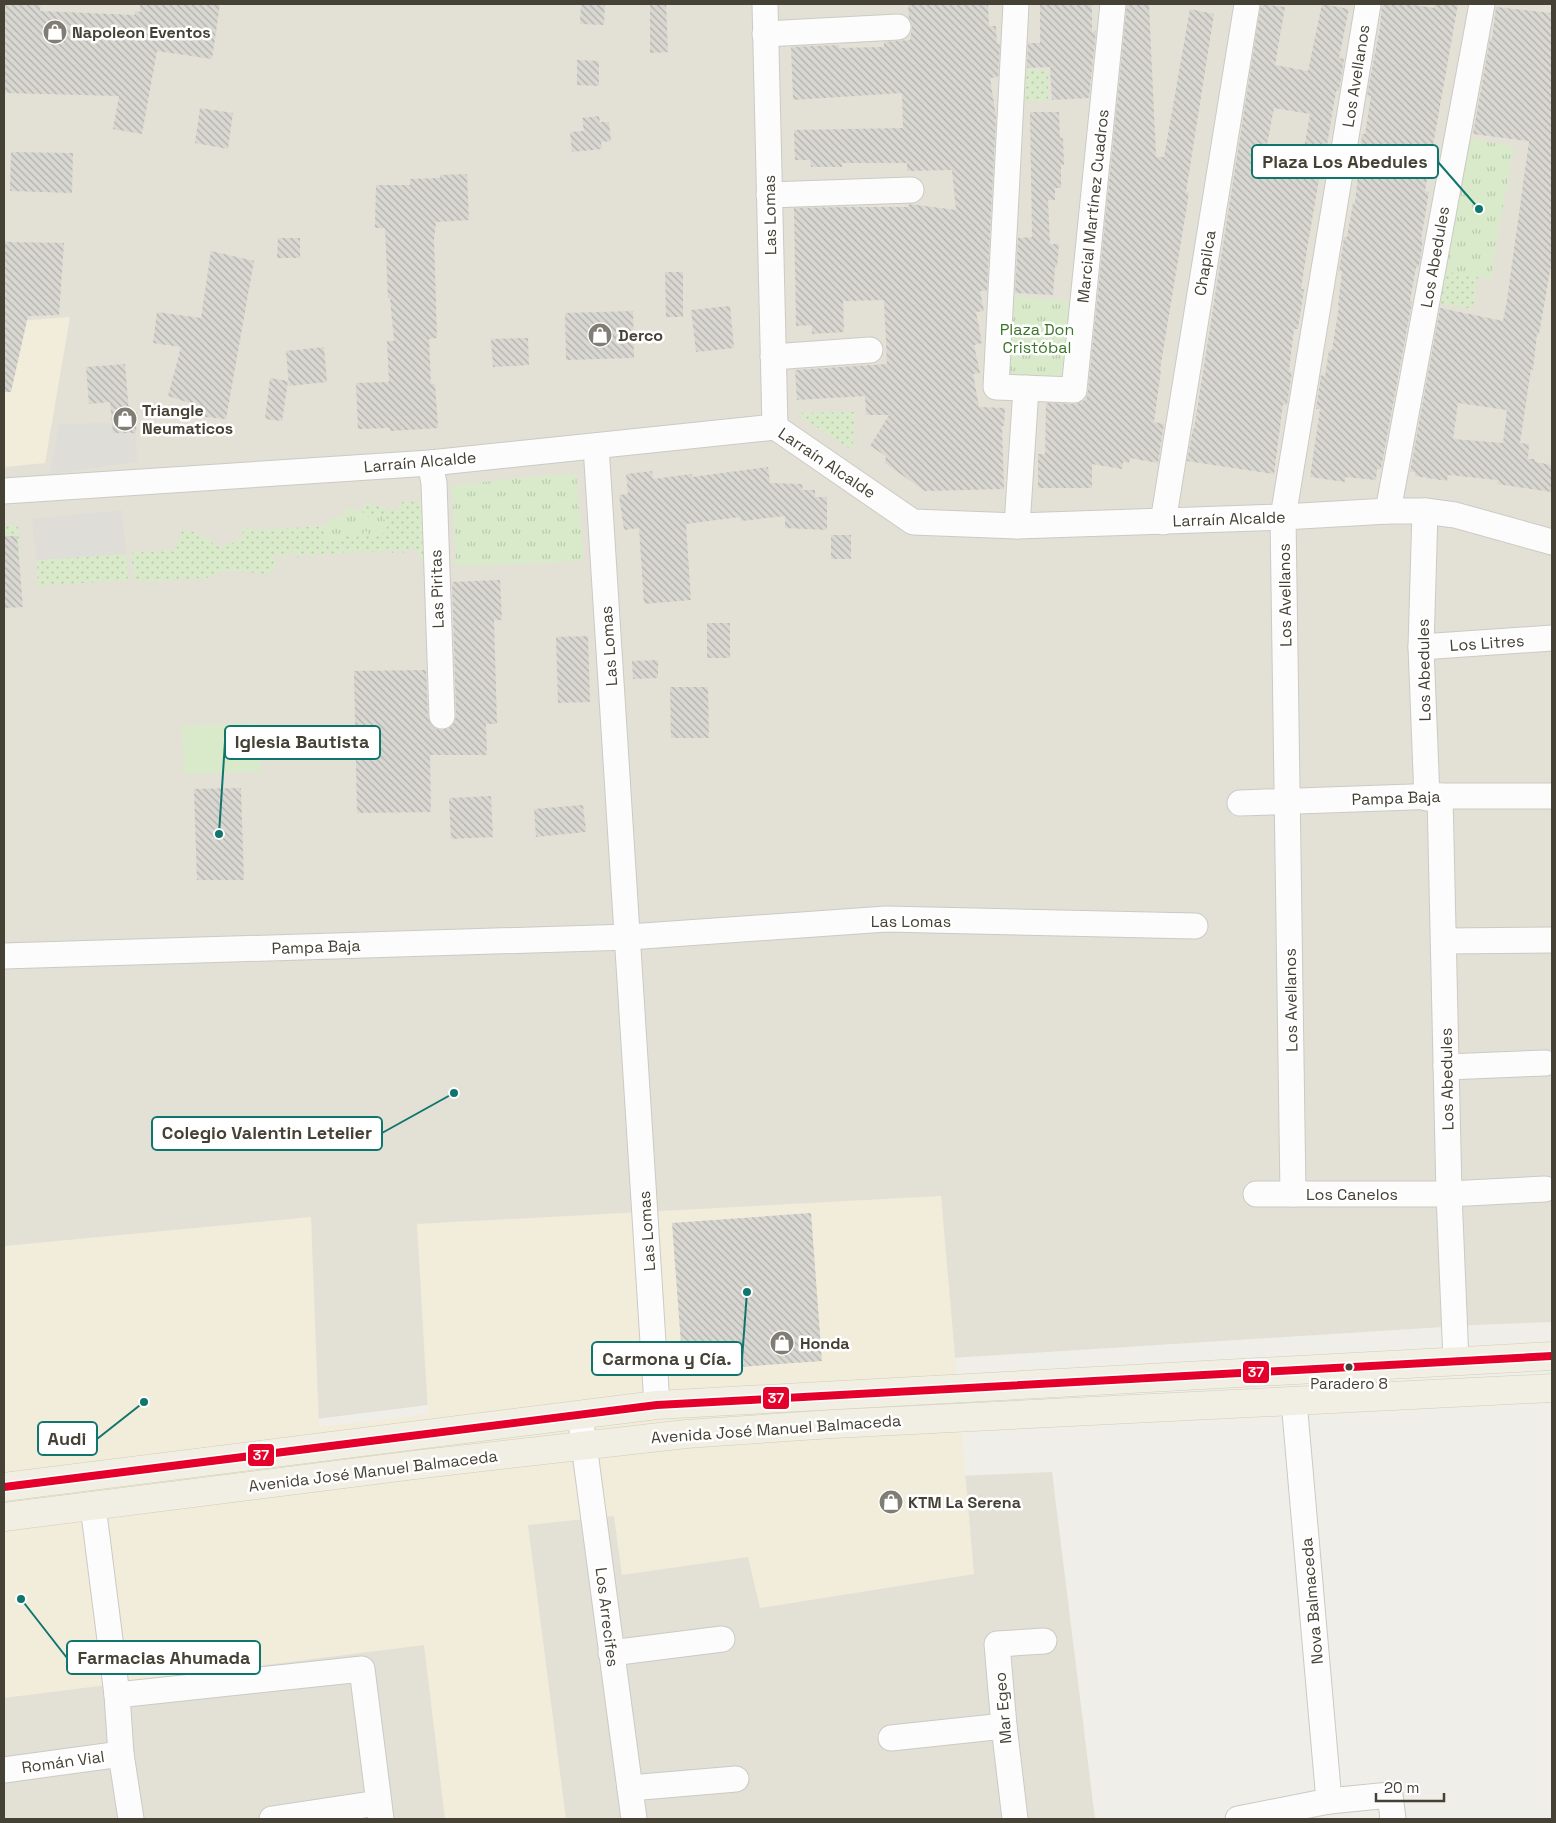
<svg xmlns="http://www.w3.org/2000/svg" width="1556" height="1823" font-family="'Space Grotesk',sans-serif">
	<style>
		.residential { fill: #e3e1d6 }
		.commercial { fill: #f2ecdb }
		.grass { fill: url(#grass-dots) }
		.park { fill: url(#park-tufts) }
		.pitch { fill: #d8eac9 }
		.parking { fill: #deddd8 }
		.building { fill: url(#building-back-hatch); fill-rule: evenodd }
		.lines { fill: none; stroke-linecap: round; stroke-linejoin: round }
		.minor-casing { stroke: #cbcac4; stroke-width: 27 }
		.major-casing { stroke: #d1cdb6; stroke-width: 29 }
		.minor { stroke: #fdfcfc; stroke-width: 25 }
		.major { stroke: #f1efe3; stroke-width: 28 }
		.bus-1-casing { stroke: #fff; stroke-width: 11 }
		.bus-1 { stroke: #e4002b; stroke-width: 8 }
		.bus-dot { fill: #454135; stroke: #fff; stroke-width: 2 }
		.labels { text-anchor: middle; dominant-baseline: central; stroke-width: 5; stroke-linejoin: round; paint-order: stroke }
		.bus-label { font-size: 15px; fill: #454135; stroke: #fff }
		.poi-label { font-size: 16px; font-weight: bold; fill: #454135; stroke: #fff; text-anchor: start }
		.street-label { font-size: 16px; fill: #454135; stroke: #fff }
		.park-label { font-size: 16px; fill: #3c752a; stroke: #fff }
		.leader { fill: none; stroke: #0f766e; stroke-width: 2 }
		.callout-dot { fill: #0f766e; stroke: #fff; stroke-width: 2 }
		.callout { fill: #fff; stroke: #0f766e; stroke-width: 2 }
		.callout-label { font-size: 18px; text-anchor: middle; font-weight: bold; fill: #454135 }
		.line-badge { stroke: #fff; stroke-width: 2 }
		.badge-label { font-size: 14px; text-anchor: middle; font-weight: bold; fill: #fff }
	</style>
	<defs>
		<pattern id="grass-dots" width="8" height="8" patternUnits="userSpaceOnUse" patternTransform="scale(1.25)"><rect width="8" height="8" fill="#d8eac9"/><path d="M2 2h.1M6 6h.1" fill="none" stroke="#bbcaad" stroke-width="1.8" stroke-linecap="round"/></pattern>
		<pattern id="park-tufts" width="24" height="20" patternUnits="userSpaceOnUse" patternTransform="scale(1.25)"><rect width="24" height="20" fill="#d8eac9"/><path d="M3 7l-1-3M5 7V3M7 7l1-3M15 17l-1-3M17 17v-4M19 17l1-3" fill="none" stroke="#bbcaad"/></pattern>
		<pattern id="building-back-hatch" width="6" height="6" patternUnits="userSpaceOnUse" patternTransform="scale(1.25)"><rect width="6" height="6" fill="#d9d7d1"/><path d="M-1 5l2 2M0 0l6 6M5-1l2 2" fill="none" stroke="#b2b0aa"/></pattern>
	</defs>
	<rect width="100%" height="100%" fill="#efeee8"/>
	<g class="residential">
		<polygon points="4,4 1552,4 1552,1322 1474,1325 651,1377 4,1458"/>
		<polygon points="1052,1472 1095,1819 4,1819 4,1569 639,1489"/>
	</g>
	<g class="commercial">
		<polygon points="70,317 45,463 4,467 4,322"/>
		<polygon points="941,1196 974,1574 760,1608 748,1557 622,1575 614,1516 528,1525 566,1819 445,1819 424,1645 4,1698 4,1246 311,1217 319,1427 428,1414 417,1224"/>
	</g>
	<g class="grass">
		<polygon points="1023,69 1048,71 1048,101 1025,101"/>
		<polygon points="1444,271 1478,277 1473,309 1438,303"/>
		<polygon points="855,412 852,450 795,413"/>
		<polygon points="403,501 425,503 429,551 422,559 413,547 403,553 401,549 392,553 388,548 380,553 377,550 368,554 365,550 357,554 353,551 345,555 342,551 334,556 330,551 322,557 319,552 309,558 305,552 298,558 293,551 284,558 280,554 273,557 276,565 272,572 265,574 225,570 207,578 136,582 130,553 176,550 182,531 194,532 220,547 242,540 243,528 259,530 324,526 324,535 346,534 365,530 371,536 376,515 369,518 361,511 366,503 397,511"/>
		<polygon points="18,525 20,549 4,550 4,526"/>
		<polygon points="126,554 128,580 38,586 37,560"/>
	</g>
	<g class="park">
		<polygon points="1468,138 1514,147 1490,279 1444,271"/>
		<polygon points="1011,296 1069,301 1062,381 1005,376"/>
		<polygon points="576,474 584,561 456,566 452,486 517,478"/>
		<path d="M347 509 361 511 369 518 376 515 382 516 388 525 385 532 376 537 371 536 365 530C360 537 354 540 346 534L338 542 328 540 324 535V526L334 517 339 519Z"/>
	</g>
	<polygon class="pitch" points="260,723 261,771 184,774 182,726"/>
	<g class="parking">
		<polygon points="113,423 113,433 136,433 137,462 50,474 59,424"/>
		<polygon points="122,510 126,554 37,560 32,519"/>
	</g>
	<g class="building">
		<polygon points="4,4 41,4 40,11 135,15 135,11 140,12 140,4 220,4 212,59 157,51 142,134 113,129 119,96 4,93"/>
		<polygon points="581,4 605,4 604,25 580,24"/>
		<polygon points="650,4 666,4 668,52 650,53"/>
		<polygon points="908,4 988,4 989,26 996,26 997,44 1000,44 998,77 990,78 996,117 987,291 980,291 984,311 976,312 982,343 974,345 980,373 973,374 979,407 1005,408 1004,426 1002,426 1004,489 925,491 885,463 886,456 870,446 889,415 866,415 865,396 797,400 795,370 887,364 884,300 843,301 844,332 812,334 812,325 796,326 794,208 846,207 908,207 909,204 956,210 952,170 907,171 907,163 842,163 842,167 811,167 810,160 795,160 794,130 903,128 902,93 793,100 791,47 839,45 839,48 884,47 884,42 910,40 912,27 909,18"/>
		<polygon points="1040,4 1092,4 1092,32 1096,31 1089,98 1052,100 1050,67 1027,68 1028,43 1040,43"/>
		<polygon points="1127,4 1149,4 1156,157 1164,157 1190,9 1214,14 1186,192 1189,193 1160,370 1161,370 1154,422 1164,424 1158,463 1130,458 1129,463 1123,462 1122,469 1092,464 1092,488 1038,488 1038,454 1045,454 1046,403 1073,404 1080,403 1086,399 1088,391"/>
		<path d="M1261 4 1285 7 1275 65 1308 71 1322 4 1349 9 1339 58 1344 59 1339 91H1336L1327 145 1325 144 1308 244 1301 289H1304L1298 329H1294L1289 371 1292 372 1287 405 1283 404 1274 474 1187 461 1193 429H1194ZM1274 108 1310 114 1303 154 1266 150Z"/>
		<polygon points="1382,4 1407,4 1434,8 1435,4 1458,4 1425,191 1429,192 1421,239 1423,239 1420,261 1418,268 1416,267 1410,301 1412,302 1381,469 1377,469 1376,480 1345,477 1345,482 1310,477 1320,409 1316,409 1321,375 1325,376 1329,350 1332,350 1339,306 1338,306 1342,271 1339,271 1344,237 1347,237 1353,203 1355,203 1362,134 1365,134 1371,96 1367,95 1380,27"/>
		<path d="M1496 7 1552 13V260L1539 334H1537L1533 370 1531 369 1520 443 1529 444 1528 459H1535V462L1552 465V492L1497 484 1498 480 1448 475 1447 481 1415 476V472H1410L1440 308 1503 321 1507 300 1529 141 1473 134 1490 39H1492ZM1458 403 1507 410 1503 443 1453 439Z"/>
		<polygon points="577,60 599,61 599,86 577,85"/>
		<polygon points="200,108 233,113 228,149 195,143"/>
		<polygon points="1030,112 1059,112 1060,138 1063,138 1064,165 1061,165 1061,188 1055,188 1055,200 1048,200 1050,244 1059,244 1057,267 1055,266 1053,295 1015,293 1018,238 1032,237"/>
		<polygon points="599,116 600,122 609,122 611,141 601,142 602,149 572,152 570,132 584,131 582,118"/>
		<polygon points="11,152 73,153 72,193 10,191"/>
		<polygon points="467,174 469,220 436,222 434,238 437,338 429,339 431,384 435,384 438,428 390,431 390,428 358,429 356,383 389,382 387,341 394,341 390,298 388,298 385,228 375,228 376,185 410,185 410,179 440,178 440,175"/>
		<polygon points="278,238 300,238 300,258 277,258"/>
		<polygon points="4,242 64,243 59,315 28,316 11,392 4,392"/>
		<polygon points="211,251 254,261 226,419 205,417 205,408 168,396 181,347 153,343 157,312 201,318"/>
		<polygon points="665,272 683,272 683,317 666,317"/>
		<polygon points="730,306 734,348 696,352 691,310"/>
		<polygon points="633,311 634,358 566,360 565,313"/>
		<polygon points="528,338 529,365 493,367 491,339"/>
		<polygon points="324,347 327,382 289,386 286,351"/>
		<polygon points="125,364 129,413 137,412 136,433 113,433 110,402 89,404 86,367"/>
		<polygon points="270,378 288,381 282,421 265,419"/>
		<polygon points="768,467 770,483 803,484 802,490 815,490 815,497 827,497 827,530 785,528 785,516 741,521 740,517 686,524 691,600 644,604 639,528 624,530 619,495 628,494 626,474 652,471 653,479 692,474 692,477"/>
		<rect x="831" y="535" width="20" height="24"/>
		<polygon points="4,536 17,536 23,607 4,608"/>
		<polygon points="500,580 502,620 494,620 497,724 486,724 487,755 430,755 431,812 357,813 354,671 426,670 428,716 430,723 436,729 442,730 449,728 454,723 456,716 452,582"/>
		<rect x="707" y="623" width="23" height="35"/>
		<polygon points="588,636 590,702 558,703 556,637"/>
		<polygon points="658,660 658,678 633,679 632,661"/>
		<polygon points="670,687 708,687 709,738 671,738"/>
		<polygon points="241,788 244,880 197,880 194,789"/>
		<polygon points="491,796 493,837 451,839 449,798"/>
		<polygon points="583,805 586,832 536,837 534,809"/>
		<polygon points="811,1213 822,1361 683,1371 672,1223"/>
	</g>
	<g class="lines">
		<defs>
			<g id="minor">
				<polyline points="765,4 775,427"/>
				<polyline points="1016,4 996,387 1074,390 1113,4"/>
				<polyline points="765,34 898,27"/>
				<polyline points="769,195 911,190"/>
				<polyline points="773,357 870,350"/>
				<polyline points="596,446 657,1405"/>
				<polyline points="430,463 434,483 442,716"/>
				<polyline points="4,491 430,463 775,427 913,522 1017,526 1283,517 1388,511 1425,511 1455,515 1552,542"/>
				<polyline points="1388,511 1482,4"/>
				<polyline points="1425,511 1421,647 1427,798"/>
				<polyline points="1163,522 1247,4"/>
				<polyline points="1017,526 1026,388"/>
				<polyline points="1421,647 1552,638"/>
				<polyline points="1440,796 1449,1194 1456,1361"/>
				<polyline points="1240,803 1440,796 1552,796"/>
				<polyline points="1444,941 1552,940"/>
				<polyline points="4,956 629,937 886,919 1195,926"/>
				<polyline points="1446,1067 1545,1063"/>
				<polyline points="1256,1194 1449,1194 1545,1189"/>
				<polyline points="1293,1194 1283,517 1368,4"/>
				<polyline points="1294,1401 1329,1801"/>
				<polyline points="580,1415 634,1819"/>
				<polyline points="93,1506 117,1695 121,1754 131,1819"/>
				<polyline points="611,1653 722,1639"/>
				<polyline points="117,1695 362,1669 381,1819"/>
				<polyline points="891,1738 1004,1726"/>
				<polyline points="4,1770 121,1754"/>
				<polyline points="630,1788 736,1779"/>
				<polyline points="272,1819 378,1803"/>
				<polyline points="1015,1819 1004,1726 997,1644 1044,1641"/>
				<polyline points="1238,1819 1329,1801 1390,1795 1393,1819"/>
			</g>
			<g id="major">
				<polyline points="4,1487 657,1405 1552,1356"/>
				<polyline points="4,1517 422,1464 686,1434 833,1424 1552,1388"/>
			</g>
		</defs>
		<use href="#minor" class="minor-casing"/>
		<use href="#major" class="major-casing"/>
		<use href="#minor" class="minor"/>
		<use href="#major" class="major"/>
		<defs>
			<polyline id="bus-1" points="4,1487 657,1405 1552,1356"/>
		</defs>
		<use href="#bus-1" class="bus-1-casing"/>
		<use href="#bus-1" class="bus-1"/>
	</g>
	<defs>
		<symbol id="shop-disc" viewBox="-11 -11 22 22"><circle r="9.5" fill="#807e74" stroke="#fff"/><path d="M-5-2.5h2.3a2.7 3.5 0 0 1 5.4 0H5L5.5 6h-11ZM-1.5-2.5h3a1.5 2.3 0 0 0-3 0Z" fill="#fff"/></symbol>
	</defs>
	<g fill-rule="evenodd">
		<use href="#shop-disc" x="41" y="18" width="28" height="28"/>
		<use href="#shop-disc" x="586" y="321" width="28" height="28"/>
		<use href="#shop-disc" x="111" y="405" width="28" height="28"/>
		<use href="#shop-disc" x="768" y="1329" width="28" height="28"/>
		<use href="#shop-disc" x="877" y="1488" width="28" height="28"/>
	</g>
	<circle class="bus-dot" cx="1349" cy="1367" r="4.5"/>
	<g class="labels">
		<g class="bus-label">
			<text x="1349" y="1383">Paradero 8</text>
		</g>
		<g class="poi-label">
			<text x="72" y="32">Napoleon Eventos</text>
			<text x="618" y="335">Derco</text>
			<text x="142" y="410">Triangle<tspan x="142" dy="18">Neumaticos</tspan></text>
			<text x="800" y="1343">Honda</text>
			<text x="908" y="1502">KTM La Serena</text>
		</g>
		<g class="street-label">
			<text transform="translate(1356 76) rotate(-81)">Los Avellanos</text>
			<text transform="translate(1093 206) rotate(-84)">Marcial Martínez Cuadros</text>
			<text transform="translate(770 215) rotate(-91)">Las Lomas</text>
			<text transform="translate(1435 257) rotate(-80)">Los Abedules</text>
			<text transform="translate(1205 263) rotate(-81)">Chapilca</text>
			<text transform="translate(420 462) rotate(-5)">Larraín Alcalde</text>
			<text transform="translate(827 463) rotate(34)">Larraín Alcalde</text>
			<text transform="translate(1229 519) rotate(-2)">Larraín Alcalde</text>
			<text transform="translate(437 589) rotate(-92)">Las Piritas</text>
			<text transform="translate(1285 595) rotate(-91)">Los Avellanos</text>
			<text transform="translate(1487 643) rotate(-4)">Los Litres</text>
			<text transform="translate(609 646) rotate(-94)">Las Lomas</text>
			<text transform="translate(1424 670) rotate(-91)">Los Abedules</text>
			<text transform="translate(1396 798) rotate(-2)">Pampa Baja</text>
			<text x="911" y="921">Las Lomas</text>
			<text transform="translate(316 947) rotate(-2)">Pampa Baja</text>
			<text transform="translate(1291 1000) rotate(-91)">Los Avellanos</text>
			<text transform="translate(1447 1079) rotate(-91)">Los Abedules</text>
			<text x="1352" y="1194">Los Canelos</text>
			<text transform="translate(647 1231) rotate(-94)">Las Lomas</text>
			<text transform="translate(776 1429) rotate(-4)">Avenida José Manuel Balmaceda</text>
			<text transform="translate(373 1471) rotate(-7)">Avenida José Manuel Balmaceda</text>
			<text transform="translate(1312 1601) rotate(-95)">Nova Balmaceda</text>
			<text transform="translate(607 1617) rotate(83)">Los Arrecifes</text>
			<text transform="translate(1003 1708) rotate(-95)">Mar Egeo</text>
			<text transform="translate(63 1762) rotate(-8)">Román Vial</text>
		</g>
		<g class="park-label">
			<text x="1037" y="329">Plaza Don<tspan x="1037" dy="18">Cristóbal</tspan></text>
		</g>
	</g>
	<path class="leader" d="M1479 209L1438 162M219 834L225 742M454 1093L382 1133M747 1292L742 1359M144 1402L97 1439M21 1599L67 1658"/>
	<g class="callout-dot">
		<circle cx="1479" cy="209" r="5"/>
		<circle cx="219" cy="834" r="5"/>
		<circle cx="454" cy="1093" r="5"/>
		<circle cx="747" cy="1292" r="5"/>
		<circle cx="144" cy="1402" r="5"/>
		<circle cx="21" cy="1599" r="5"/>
	</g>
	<g class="callout">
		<rect x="1252" y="145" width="186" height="33" rx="5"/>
		<rect x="225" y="726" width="155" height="33" rx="5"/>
		<rect x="152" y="1117" width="230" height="33" rx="5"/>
		<rect x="592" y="1342" width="150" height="33" rx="5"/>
		<rect x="38" y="1422" width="59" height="33" rx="5"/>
		<rect x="67" y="1641" width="193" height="33" rx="5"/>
	</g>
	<g class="callout-label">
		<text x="1345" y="168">Plaza Los Abedules</text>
		<text x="302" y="748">Iglesia Bautista</text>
		<text x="267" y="1139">Colegio Valentin Letelier</text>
		<text x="667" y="1365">Carmona y Cía.</text>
		<text x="67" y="1445">Audi</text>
		<text x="164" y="1664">Farmacias Ahumada</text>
	</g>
	<g class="line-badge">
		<rect x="1242" y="1360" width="28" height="24" rx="5" fill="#e4002b"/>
		<rect x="762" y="1386" width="28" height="24" rx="5" fill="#e4002b"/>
		<rect x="247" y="1443" width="28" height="24" rx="5" fill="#e4002b"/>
	</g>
	<g class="badge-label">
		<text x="1256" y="1377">37</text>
		<text x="776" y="1403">37</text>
		<text x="261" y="1460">37</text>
	</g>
	<rect width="1556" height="1823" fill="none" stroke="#454135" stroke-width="10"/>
	<path d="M1376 1793v8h68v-8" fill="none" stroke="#454135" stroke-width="2.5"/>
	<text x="1384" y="1793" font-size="15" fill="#454135" stroke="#ffffff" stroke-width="4" paint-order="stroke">20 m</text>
</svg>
